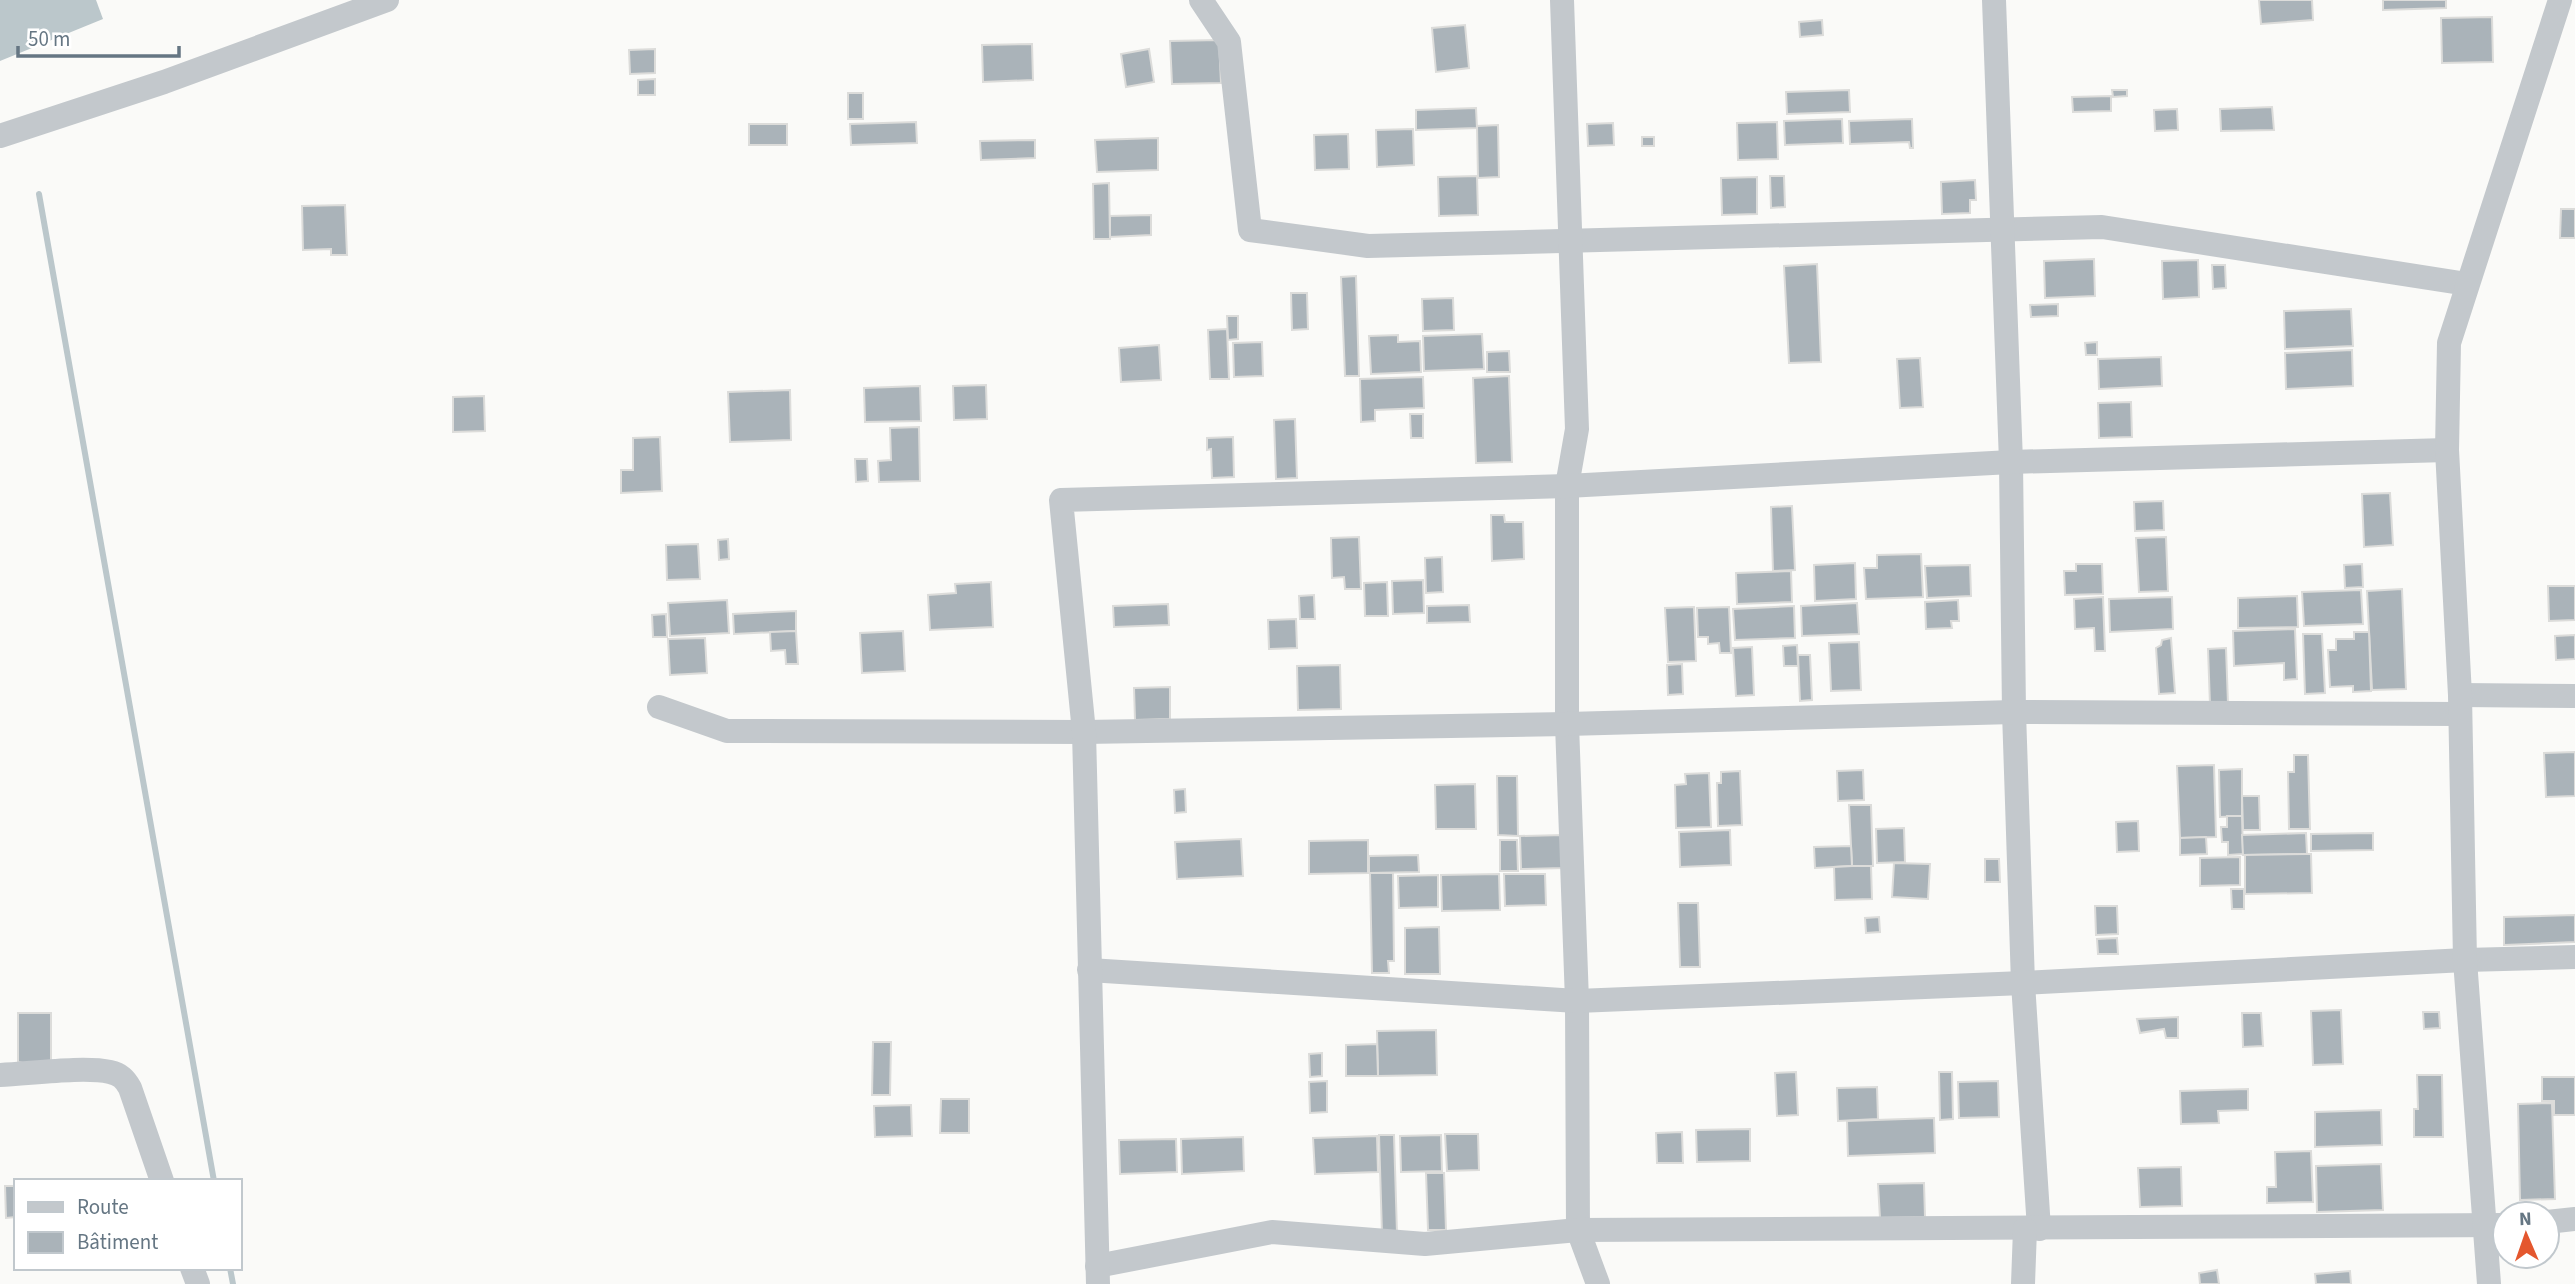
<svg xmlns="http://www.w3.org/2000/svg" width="2575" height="1284" font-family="'Source Sans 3',sans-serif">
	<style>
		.water { fill: #bbc7cb }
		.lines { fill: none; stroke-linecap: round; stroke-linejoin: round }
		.stream { stroke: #bbc7cb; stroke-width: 6 }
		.building { fill: #aab3b9; stroke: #dcdcda; stroke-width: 2 }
		.minor { stroke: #c3c8cc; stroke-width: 24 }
	</style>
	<rect width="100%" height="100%" fill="#fafaf8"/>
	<polygon class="water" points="0,0 96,0 103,19 0,61"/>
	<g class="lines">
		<g class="stream">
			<polyline points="39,194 214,1181"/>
			<polyline points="230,1268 233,1284"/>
		</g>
	</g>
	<g class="building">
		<polygon points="2259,0 2312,0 2313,20 2261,24"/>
		<polygon points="2383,0 2446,0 2446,8 2383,10"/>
		<polygon points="2492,17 2493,62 2442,63 2441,18"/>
		<polygon points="1822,20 1823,35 1800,37 1799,22"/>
		<polygon points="1465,25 1469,68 1436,72 1432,28"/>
		<polygon points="1219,40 1221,83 1172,84 1170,41"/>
		<polygon points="1032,44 1033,80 983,82 982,45"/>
		<polygon points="655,49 655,73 630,74 629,50"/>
		<polygon points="1149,49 1154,82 1126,87 1121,54"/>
		<polygon points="655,79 655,95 638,95 638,80"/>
		<polygon points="1849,90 1850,112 1787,114 1786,92"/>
		<polygon points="2112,90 2127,90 2127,96 2113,97"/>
		<rect x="848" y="93" width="15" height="26"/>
		<polygon points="2111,96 2111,111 2073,112 2072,97"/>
		<polygon points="2272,107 2274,130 2221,131 2220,109"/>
		<polygon points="1476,108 1477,128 1416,130 1416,110"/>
		<polygon points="2177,109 2178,130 2155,131 2154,110"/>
		<polygon points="1842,119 1843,143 1785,145 1784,121"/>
		<polygon points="1912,119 1913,148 1910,148 1909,142 1850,144 1849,121"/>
		<polygon points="916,122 917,143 851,145 850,124"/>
		<polygon points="1777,122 1778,159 1738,160 1737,123"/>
		<polygon points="1613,123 1614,145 1588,146 1587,124"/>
		<rect x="749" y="124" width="38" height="21"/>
		<polygon points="1498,125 1499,177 1478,178 1477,126"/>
		<polygon points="1413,129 1414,165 1377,167 1376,130"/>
		<polygon points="1348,134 1349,169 1315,170 1314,135"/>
		<rect x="1642" y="137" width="12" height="9"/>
		<polygon points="1158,138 1158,170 1097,172 1095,140"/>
		<polygon points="1035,140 1035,158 981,160 980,141"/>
		<polygon points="1477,176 1478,215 1439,216 1438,177"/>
		<polygon points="1770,176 1784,176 1785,207 1771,208"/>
		<polygon points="1757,177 1757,214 1722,215 1721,178"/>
		<polygon points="1975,180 1976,200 1970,200 1970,213 1942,214 1941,182"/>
		<polygon points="1109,183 1110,239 1094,239 1093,184"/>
		<polygon points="345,205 347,255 331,255 331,249 303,250 302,206"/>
		<polygon points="2561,209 2575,209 2575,238 2560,238"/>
		<polygon points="1151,215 1151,235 1110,237 1110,216"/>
		<polygon points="2094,259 2095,296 2045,298 2044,261"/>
		<polygon points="2198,260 2199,297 2163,299 2162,261"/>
		<polygon points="1817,264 1821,362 1789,363 1784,266"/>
		<polygon points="2212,265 2225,265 2226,288 2213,289"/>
		<polygon points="1356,276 1359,376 1345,376 1341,277"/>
		<polygon points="1291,293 1307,293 1308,329 1292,330"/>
		<polygon points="1453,298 1454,330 1423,331 1422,299"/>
		<polygon points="2058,304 2058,316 2031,317 2030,305"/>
		<polygon points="2351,309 2353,346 2285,349 2284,311"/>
		<polygon points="1227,316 1238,316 1238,339 1228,340"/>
		<polygon points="1227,329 1229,379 1210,379 1208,330"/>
		<polygon points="1482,334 1484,369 1424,371 1423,336"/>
		<polygon points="1398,335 1398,342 1420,341 1421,372 1371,374 1369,336"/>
		<polygon points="1262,342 1263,376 1234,377 1233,343"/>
		<polygon points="2097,342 2097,355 2086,355 2085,343"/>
		<polygon points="1159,345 1161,380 1121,382 1119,348"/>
		<polygon points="2352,350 2353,386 2286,389 2285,353"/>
		<polygon points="1509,351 1510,372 1487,372 1487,352"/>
		<polygon points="2161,357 2162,386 2099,389 2098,359"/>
		<polygon points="1920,358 1923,407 1900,408 1897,359"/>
		<polygon points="1509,376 1512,462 1476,463 1473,378"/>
		<polygon points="1423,377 1424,408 1375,410 1375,421 1361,422 1360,379"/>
		<polygon points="986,385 987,419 954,420 953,386"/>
		<polygon points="920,386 921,421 865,422 864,388"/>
		<polygon points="790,390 791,440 730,442 728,392"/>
		<polygon points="484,396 485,431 453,432 453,397"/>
		<polygon points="2131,402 2132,437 2099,438 2098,403"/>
		<polygon points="1410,414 1423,414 1423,438 1411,438"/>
		<polygon points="1295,419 1297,478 1276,479 1274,420"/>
		<polygon points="919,427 920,481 879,482 878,461 891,460 890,428"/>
		<polygon points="660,437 662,491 621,493 621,470 633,470 633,438"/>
		<polygon points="1233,437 1234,477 1212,478 1211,449 1207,450 1207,438"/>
		<polygon points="855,459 867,459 868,481 856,482"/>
		<polygon points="2390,493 2393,545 2364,547 2362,494"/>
		<polygon points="2163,501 2164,530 2135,531 2134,502"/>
		<polygon points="1792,506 1795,570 1773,571 1771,507"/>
		<polygon points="1491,515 1504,515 1505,522 1523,522 1524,559 1492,561"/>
		<polygon points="1359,537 1361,589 1345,589 1344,577 1332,578 1331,538"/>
		<polygon points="2166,537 2168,591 2139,592 2136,538"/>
		<polygon points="728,539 729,559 719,560 718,540"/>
		<polygon points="698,544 700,579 667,580 666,545"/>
		<polygon points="1921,554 1923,597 1866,599 1864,568 1877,568 1877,555"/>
		<polygon points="1442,557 1443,592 1426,593 1425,558"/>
		<polygon points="1855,563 1856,599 1815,601 1814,565"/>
		<polygon points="2076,564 2102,564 2103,594 2065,595 2064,571 2076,571"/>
		<polygon points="2362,564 2363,587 2345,588 2344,565"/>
		<polygon points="1970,565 1971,596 1927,598 1925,566"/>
		<polygon points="1791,571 1792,602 1737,604 1736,573"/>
		<polygon points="1423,580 1424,613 1393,614 1392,581"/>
		<polygon points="991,582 993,627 930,630 928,595 956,593 955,584"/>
		<polygon points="1387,582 1388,616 1365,616 1364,583"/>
		<polygon points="2548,586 2575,586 2575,620 2549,621"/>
		<polygon points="2402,589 2406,689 2372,690 2367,591"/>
		<polygon points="2361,590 2363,624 2304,626 2302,592"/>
		<polygon points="1314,595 1315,619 1300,619 1299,596"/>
		<polygon points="2297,596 2298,627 2238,628 2238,598"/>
		<polygon points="2103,597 2105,651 2095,651 2094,628 2075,629 2074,599"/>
		<polygon points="2172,597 2173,629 2110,632 2109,599"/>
		<polygon points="727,600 729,633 670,636 668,603"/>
		<polygon points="1958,600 1959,621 1951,621 1952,628 1926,629 1925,602"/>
		<polygon points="1857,603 1859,634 1802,636 1801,606"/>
		<polygon points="1168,604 1169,625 1114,627 1113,606"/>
		<polygon points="1469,605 1470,622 1427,623 1427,606"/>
		<polygon points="1794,606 1795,638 1735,640 1733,609"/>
		<polygon points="1694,607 1696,661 1668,662 1665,608"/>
		<polygon points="1729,607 1731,653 1720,653 1719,643 1708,644 1708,637 1698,637 1697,608"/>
		<polygon points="796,611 796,631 734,634 733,614"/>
		<polygon points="666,614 667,637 653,637 652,615"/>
		<polygon points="1296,619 1297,648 1269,649 1268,620"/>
		<polygon points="2295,629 2297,679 2284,680 2284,663 2234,666 2233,631"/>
		<polygon points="796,631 798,664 786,664 785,650 771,651 770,632"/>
		<polygon points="903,631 905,671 862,673 860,633"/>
		<polygon points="2354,632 2369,632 2371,691 2353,692 2353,686 2330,687 2328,650 2336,650 2336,639 2354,639"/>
		<polygon points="2303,634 2322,634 2325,693 2305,694"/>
		<polygon points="2575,635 2575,659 2556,660 2555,636"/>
		<polygon points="705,638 707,673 670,675 668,639"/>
		<polygon points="2171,638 2175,693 2159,694 2156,648 2161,645 2162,640"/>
		<polygon points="1859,642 1861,690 1831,691 1829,643"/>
		<polygon points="1797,645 1798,666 1784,666 1783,646"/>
		<polygon points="1752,647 1754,695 1736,696 1733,648"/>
		<polygon points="2226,648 2228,704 2210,705 2208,649"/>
		<polygon points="1798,655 1810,655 1812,700 1800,701"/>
		<polygon points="1682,664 1683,694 1668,695 1667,665"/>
		<polygon points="1340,665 1341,709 1298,710 1297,666"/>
		<polygon points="1170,687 1170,719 1135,720 1134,688"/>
		<polygon points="2575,752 2575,796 2546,797 2544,753"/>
		<polygon points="2294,755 2308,755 2310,829 2289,829 2288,772 2294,772"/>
		<polygon points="2214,765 2216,837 2180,838 2177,766"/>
		<polygon points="2242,769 2242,816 2220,817 2219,770"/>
		<polygon points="1863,770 1864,800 1838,801 1837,771"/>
		<polygon points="1740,771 1742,825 1718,826 1717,783 1721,783 1721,772"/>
		<polygon points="1709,773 1711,827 1676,828 1675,785 1686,784 1685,774"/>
		<polygon points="1497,776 1517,776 1518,836 1498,835"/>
		<polygon points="1475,784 1476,829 1436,829 1435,785"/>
		<polygon points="1185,789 1186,812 1175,813 1174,790"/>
		<polygon points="2242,796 2259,796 2260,830 2243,830"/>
		<polygon points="1849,805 1871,805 1873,866 1852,866"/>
		<polygon points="2227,816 2242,816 2243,854 2228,855 2228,842 2222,842 2221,827 2227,827"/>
		<polygon points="2138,821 2139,851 2117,852 2116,822"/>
		<polygon points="1904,828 1905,862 1877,863 1876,829"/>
		<polygon points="1730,830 1731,865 1680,867 1679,832"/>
		<polygon points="2306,833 2307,854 2243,855 2242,835"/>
		<polygon points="2373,833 2373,850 2311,851 2311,834"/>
		<polygon points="1563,835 1564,868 1521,869 1520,836"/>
		<polygon points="2206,837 2207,854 2180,855 2180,838"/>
		<polygon points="1241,839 1243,876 1177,879 1175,842"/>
		<polygon points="1368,840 1368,873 1309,874 1309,841"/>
		<polygon points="1500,840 1517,840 1518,871 1500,871"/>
		<polygon points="1851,846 1852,866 1815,868 1814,847"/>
		<polygon points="2307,854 2311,854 2312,893 2245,894 2245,855"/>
		<polygon points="1418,855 1419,872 1369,873 1369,856"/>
		<polygon points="2240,857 2240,885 2200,886 2200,858"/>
		<polygon points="1985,859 1999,859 2000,882 1985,882"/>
		<polygon points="1894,863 1930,864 1928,899 1892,897"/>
		<polygon points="1852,866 1871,866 1872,899 1835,900 1834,867"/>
		<polygon points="1370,873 1393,873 1394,961 1388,961 1389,973 1372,973"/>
		<polygon points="1499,874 1500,910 1442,911 1441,875"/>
		<polygon points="1504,874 1545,874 1546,905 1505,906"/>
		<polygon points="1438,875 1438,907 1399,908 1398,876"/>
		<polygon points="2231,889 2244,889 2244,909 2232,909"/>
		<polygon points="1678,903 1698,903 1700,967 1680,967"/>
		<polygon points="2095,906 2117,906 2118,934 2096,935"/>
		<polygon points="2575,915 2575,942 2504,945 2504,917"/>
		<polygon points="1879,917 1880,932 1866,933 1865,918"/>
		<polygon points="1439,927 1440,974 1405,974 1405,928"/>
		<polygon points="2117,938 2118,954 2098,954 2097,939"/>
		<polygon points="2341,1010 2343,1064 2313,1065 2311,1011"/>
		<polygon points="2423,1012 2439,1012 2440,1028 2424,1029"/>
		<polygon points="18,1013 51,1013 51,1069 18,1062"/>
		<polygon points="2242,1013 2261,1013 2263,1046 2243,1047"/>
		<polygon points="2178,1017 2178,1038 2166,1038 2164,1029 2140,1033 2137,1019"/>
		<polygon points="1436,1030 1437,1075 1378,1076 1377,1031"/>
		<polygon points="873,1042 891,1042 890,1095 872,1095"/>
		<polygon points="1377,1044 1378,1076 1346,1076 1346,1045"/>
		<polygon points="1322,1053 1322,1076 1310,1077 1309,1054"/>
		<polygon points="1796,1072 1798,1115 1777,1116 1775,1073"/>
		<polygon points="1939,1072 1952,1072 1953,1119 1940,1120"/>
		<polygon points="2417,1075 2442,1075 2443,1137 2414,1137 2414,1109 2418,1109"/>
		<polygon points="2542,1077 2575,1077 2575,1115 2554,1115 2554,1101 2542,1101"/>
		<polygon points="1327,1081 1327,1112 1310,1113 1309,1082"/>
		<polygon points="1998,1081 1999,1117 1959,1118 1958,1082"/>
		<polygon points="1877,1087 1878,1119 1838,1121 1837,1088"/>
		<polygon points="2248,1089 2248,1110 2218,1111 2219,1123 2181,1124 2180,1091"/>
		<polygon points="941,1099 969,1099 969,1133 940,1133"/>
		<polygon points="2552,1103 2555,1199 2520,1200 2518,1104"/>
		<polygon points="911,1105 912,1136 875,1137 874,1106"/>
		<polygon points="2381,1110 2382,1145 2315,1147 2315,1112"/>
		<polygon points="1934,1118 1935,1153 1848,1156 1847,1121"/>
		<polygon points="1750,1129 1750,1161 1697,1162 1696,1130"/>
		<polygon points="1682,1132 1683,1163 1657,1163 1656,1133"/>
		<polygon points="1445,1134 1478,1134 1479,1170 1447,1171"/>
		<polygon points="1379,1135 1394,1135 1397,1233 1382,1234"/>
		<polygon points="1441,1135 1442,1171 1401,1172 1400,1136"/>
		<polygon points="1377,1136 1378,1172 1315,1174 1313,1138"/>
		<polygon points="1243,1137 1244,1171 1182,1174 1181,1139"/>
		<polygon points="1176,1139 1177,1172 1120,1174 1119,1140"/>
		<polygon points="2311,1151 2313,1202 2267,1203 2267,1187 2276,1187 2275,1152"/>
		<polygon points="2381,1164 2383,1210 2317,1212 2316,1166"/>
		<polygon points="2181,1167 2182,1206 2140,1207 2138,1168"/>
		<polygon points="1426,1173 1444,1173 1446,1230 1428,1230"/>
		<polygon points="1924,1183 1925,1217 1880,1218 1878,1184"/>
		<polygon points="5,1186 16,1186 16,1217 6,1218"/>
		<polygon points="2217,1270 2219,1284 2200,1284 2199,1273"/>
		<polygon points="2350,1271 2351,1284 2316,1284 2315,1274"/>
	</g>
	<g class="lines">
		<g class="minor">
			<polyline points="1201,0 1229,42 1250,230 1368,246 2102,227 2467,284"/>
			<polyline points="1562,0 1577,429 1567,486 1567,724 1577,1001 1578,1230 1598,1284"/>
			<polyline points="1994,0 2011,462 2014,712 2023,983 2039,1229"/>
			<polyline points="0,136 164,82 387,0"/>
			<polyline points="2460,695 2575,696"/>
			<polyline points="659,707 727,731 1084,732 1567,724 2014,712 2459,714"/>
			<polyline points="1089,970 1577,1001 2023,983 2465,960 2575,957"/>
			<path d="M0 1075C29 1074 83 1066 110 1072 120 1074 125 1079 130 1088L162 1181"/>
			<polyline points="2547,1222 2575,1219"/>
			<polyline points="1097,1266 1272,1232 1425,1244 1578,1230 2505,1225"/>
			<polyline points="192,1268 198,1284"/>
			<polyline points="1098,1284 1084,732 1061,500 1567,486 2011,462 2447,450"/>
			<polyline points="2023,1284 2025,1229"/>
			<polyline points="2489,1284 2465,960 2460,695 2447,450 2449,343 2560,0"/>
		</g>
	</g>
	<rect x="14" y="1179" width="228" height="91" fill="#ffffff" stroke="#c1c8cd" stroke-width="2"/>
	<rect x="28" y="1202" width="35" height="10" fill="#c3c8cc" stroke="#c1c8cd" stroke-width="2"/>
	<text x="77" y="1214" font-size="21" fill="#657683">Route</text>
	<rect x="28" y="1232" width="35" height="21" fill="#aab3b9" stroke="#c1c8cd" stroke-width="2"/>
	<text x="77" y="1249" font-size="21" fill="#657683">Bâtiment</text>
	<g transform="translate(2526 1235) rotate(358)"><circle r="33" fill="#ffffff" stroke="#c1c8cd" stroke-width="2"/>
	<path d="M0-5L12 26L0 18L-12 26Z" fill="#e4572e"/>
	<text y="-10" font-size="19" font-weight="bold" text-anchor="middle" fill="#657683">N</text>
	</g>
	<path d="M18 46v10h161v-10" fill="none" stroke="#657683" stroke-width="3.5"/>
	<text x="28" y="46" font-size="21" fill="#657683" stroke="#ffffff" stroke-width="5" paint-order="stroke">50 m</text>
</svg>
